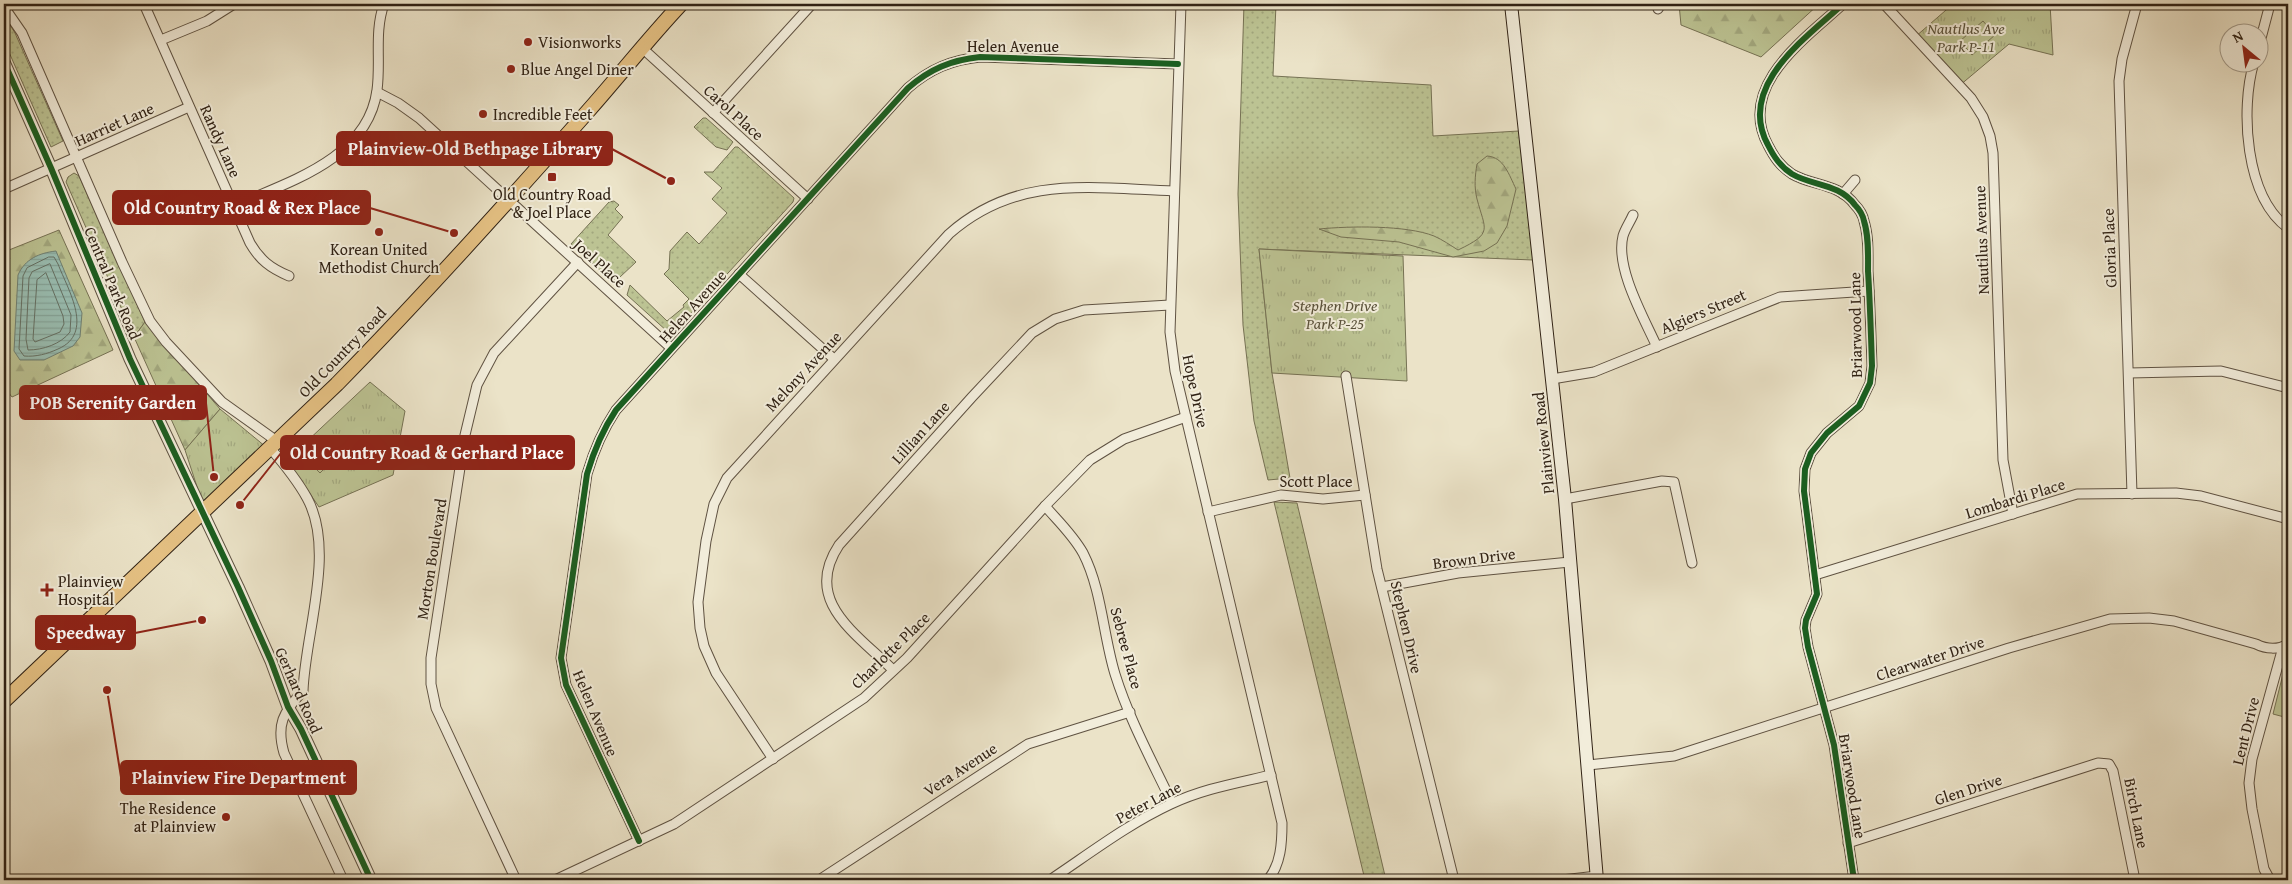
<svg xmlns="http://www.w3.org/2000/svg" width="2292" height="884" font-family="'Gentium Book Plus',serif">
	<style>
		.grass { fill: url(#grass-dots); stroke: #767254 }
		.forest { fill: url(#forest-firs); stroke: #767254 }
		.park { fill: url(#park-tufts); stroke: #767254 }
		.garden { fill: #bcc393; stroke: #767254 }
		.water { fill: url(#water-rules); stroke: #6f8073 }
		.lines { fill: none; stroke-linecap: round; stroke-linejoin: round }
		.shore { stroke: #647064; stroke-width: 1 }
		.minor-casing { stroke: #5f5242; stroke-width: 11 }
		.tertiary-casing { stroke: #5f5242; stroke-width: 13 }
		.secondary-casing { stroke: #302215; stroke-width: 14 }
		.primary-casing { stroke: #302215; stroke-width: 16 }
		.minor { stroke: #f2eddb; stroke-width: 9 }
		.tertiary { stroke: #f2eddb; stroke-width: 11 }
		.secondary { stroke: #f2eddb; stroke-width: 12 }
		.primary { stroke: #e6c284; stroke-width: 14 }
		.cycleway-casing { stroke: #f2eddb; stroke-width: 9 }
		.cycleway { stroke: #1b5e20; stroke-width: 6 }
		.poi-dot { fill: #8f2418; stroke: #f2eddb; stroke-width: 2 }
		.labels { text-anchor: middle; dominant-baseline: central; stroke-width: 4; stroke-linejoin: round; paint-order: stroke }
		.park-label { font-size: 16px; font-style: italic; fill: #5a523b; stroke: #f2eddb }
		.poi-label { font-size: 16px; fill: #302215; stroke: #f2eddb; text-anchor: start }
		.street-label { font-size: 16px; fill: #302215; stroke: #f2eddb }
		.leader { fill: none; stroke: #8f2418; stroke-width: 2 }
		.callout-dot { fill: #8f2418; stroke: #f2eddb; stroke-width: 2 }
		.callout { fill: #8f2418; stroke: #8f2418; stroke-width: 2 }
		.callout-label { font-size: 18px; text-anchor: middle; font-weight: bold; fill: #fff }
	</style>
	<defs>
		<pattern id="grass-dots" width="8" height="8" patternUnits="userSpaceOnUse" patternTransform="scale(1.25)"><rect width="8" height="8" fill="#bcc393"/><path d="M2 2h.1M6 6h.1" fill="none" stroke="#a2a77e" stroke-width="1.8" stroke-linecap="round"/></pattern>
		<pattern id="forest-firs" width="22" height="20" patternUnits="userSpaceOnUse" patternTransform="scale(1.25)"><rect width="22" height="20" fill="#bcc393"/><path d="M5 1l3.5 6h-7zM16 11l3.5 6h-7z" fill="#a2a77e"/></pattern>
		<pattern id="park-tufts" width="24" height="20" patternUnits="userSpaceOnUse" patternTransform="scale(1.25)"><rect width="24" height="20" fill="#bcc393"/><path d="M3 7l-1-3M5 7V3M7 7l1-3M15 17l-1-3M17 17v-4M19 17l1-3" fill="none" stroke="#a2a77e"/></pattern>
		<pattern id="water-rules" width="6" height="5" patternUnits="userSpaceOnUse" patternTransform="scale(1.25)"><rect width="6" height="5" fill="#99beb2"/><path d="M0 2.5h6" fill="none" stroke="#84a398"/></pattern>
	</defs>
	<rect width="100%" height="100%" fill="#ebe3c8"/>
	<filter id="stains"><feTurbulence type="fractalNoise" baseFrequency=".004" numOctaves="4"/><feColorMatrix values="0 0 0 0 .2 0 0 0 0 .09 0 0 0 0 .02 0 0 0 .5 -.17"/></filter>
	<radialGradient id="worn" r=".72"><stop offset=".6" stop-color="#630" stop-opacity="0"/><stop offset="1" stop-color="#630" stop-opacity=".3"/></radialGradient>
	<g class="grass">
		<polygon points="1244,4 1276,4 1273,76 1431,85 1433,136 1519,131 1533,260 1259,249 1272,373 1290,478 1268,480 1254,421 1243,325 1238,194"/>
		<polygon points="4,15 15,33 63,141 51,147 4,41"/>
		<polygon points="703,118 706,118 733,142 727,150 716,147 694,127"/>
		<polygon points="735,147 738,147 794,198 793,202 675,331 672,333 668,332 627,295 630,285 667,321 684,307 683,305 689,299 664,274 669,269 670,251 687,232 699,244 727,213 712,199 722,188 704,172 713,172"/>
		<polygon points="74,173 79,176 145,322 134,337 66,182 68,177"/>
		<polygon points="614,201 619,205 615,209 623,217 608,235 636,262 620,277 611,280 571,244 609,202"/>
		<polygon points="1274,502 1297,503 1386,880 1365,880"/>
	</g>
	<g class="forest">
		<polygon points="1679,4 1819,4 1761,57 1681,25"/>
		<path d="M1487 156C1504 157 1509 175 1516 189L1507 226 1497 243 1484 251 1453 257 1399 242 1341 237 1319 229C1350 226 1406 225 1434 236 1443 240 1450 245 1458 250 1494 233 1485 230 1477 199 1474 187 1475 176 1477 164Z"/>
		<polygon points="59,230 113,350 12,397 4,387 4,252"/>
		<polygon points="145,322 220,409 185,450 134,337"/>
	</g>
	<g class="park">
		<polygon points="1953,4 2050,4 2053,55 2009,44 1959,86 1915,37"/>
		<polygon points="1259,249 1403,256 1407,381 1272,373"/>
		<polygon points="370,382 405,411 393,475 319,507 287,460"/>
		<polygon points="220,409 266,447 203,505 185,450"/>
		<polygon points="2288,654 2288,718 2273,714"/>
	</g>
	<g class="garden">
		<polygon points="1983,21 1995,35 1972,55 1960,41"/>
		<polygon points="322,447 334,459 320,473 308,461"/>
	</g>
	<path class="water" d="M56 251 82 313 80 337 73 346 44 360H20L14 351 18 275C25 259 39 253 56 251Z"/>
	<g class="lines">
		<g class="shore">
			<path d="M49 257H54L58 264C68 290 95 333 58 349 47 354 36 357 24 356L19 349 23 276 27 268Z"/>
			<path d="M50 264 71 315 70 332C61 344 43 350 28 350L26 339 29 278 32 272Z"/>
			<polygon points="46,273 63,316 64,324 60,332 35,342 33,339 37,280"/>
		</g>
		<defs>
			<g id="minor">
				<path d="M144 4 250 243C260 260 270 268 289 276"/>
				<path d="M1181 4 1170 332 1175 371 1282 823C1282 843 1281 864 1268 880"/>
				<path d="M1843 4C1806 38 1736 86 1768 145 1774 157 1780 166 1792 174 1812 186 1839 183 1855 205 1859 209 1863 216 1864 221 1869 237 1868 255 1868 271 1870 302 1871 334 1872 366L1870 383 1859 406 1827 433 1811 453 1805 469 1804 491 1817 594 1806 620 1805 628 1808 647 1834 745 1854 880"/>
				<polyline points="1884,4 1971,98 1983,117 1990,136 1993,153 2003,460 2013,514"/>
				<polyline points="4,7 22,33 122,262 150,321 166,342 222,402 278,442"/>
				<polyline points="1658,9 1661,4"/>
				<polyline points="161,40 207,21 234,4"/>
				<polyline points="2260,42 2270,4"/>
				<polyline points="641,47 808,199"/>
				<path d="M2254 62C2240 109 2245 197 2288 228"/>
				<polyline points="377,92 398,103 419,118 671,348"/>
				<polyline points="713,113 812,4"/>
				<polyline points="4,189 189,107"/>
				<polyline points="1843,194 1855,180"/>
				<path d="M234 206C288 182 368 159 377 90 381 61 374 32 384 4"/>
				<path d="M1633 215C1630 222 1625 229 1623 236 1615 268 1644 318 1657 347"/>
				<polyline points="739,274 834,359"/>
				<polyline points="2129,373 2221,371 2288,388"/>
				<polyline points="1346,376 1377,569 1454,880"/>
				<polyline points="1552,379 1594,372 1780,297 1869,291"/>
				<path d="M271 449C284 464 297 480 307 498 336 551 305 633 303 691 283 712 276 725 284 753L343 880"/>
				<polyline points="2132,494 2119,81 2122,59 2137,4"/>
				<polyline points="1565,499 1662,481 1674,482 1692,563"/>
				<path d="M1045 506C1058 521 1073 535 1083 553 1102 590 1103 635 1115 674 1129 719 1152 761 1172 803"/>
				<polyline points="1208,512 1281,495 1323,499 1365,495"/>
				<polyline points="1815,575 2077,494 2176,493 2201,496 2288,519"/>
				<polyline points="1382,587 1458,573 1570,562"/>
				<path d="M893 670C856 633 802 601 839 545L972 397 1032 333 1055 319 1084 310 1170 305"/>
				<path d="M773 759 716 673 704 646 700 628 698 602 706 541 714 504 727 478 949 234C1017 174 1090 188 1174 191"/>
				<path d="M1588 765 1674 756 2009 648 2110 619 2149 618 2174 621 2256 644C2266 649 2278 650 2288 644"/>
				<path d="M639 841 566 685 561 658 587 474C594 450 602 431 616 410L908 88C930 69 951 60 980 57L1178 64"/>
				<polyline points="1848,843 2098,763 2109,764 2113,771 2135,880"/>
				<polyline points="516,880 436,708 431,684 431,658 465,435 477,385 494,353 578,262"/>
				<polyline points="555,880 674,824 864,698 907,658 1045,506 1090,460 1124,439 1186,417"/>
				<polyline points="819,880 1028,744 1130,712"/>
				<path d="M1050 880C1089 854 1128 824 1171 804 1202 789 1237 783 1271 775"/>
				<polyline points="1562,880 1597,876"/>
				<polyline points="2270,880 2264,869 2252,809 2249,783 2252,759 2283,647"/>
			</g>
			<polyline id="tertiary" points="4,62 51,168 130,359 238,587 271,661 288,707 301,729 371,880"/>
			<polyline id="secondary" points="1511,4 1565,499 1597,880"/>
			<path id="primary" d="M4 701 337 384C424 295 507 203 589 110 620 75 649 38 681 4"/>
		</defs>
		<use href="#minor" class="minor-casing"/>
		<use href="#tertiary" class="tertiary-casing"/>
		<use href="#secondary" class="secondary-casing"/>
		<use href="#primary" class="primary-casing"/>
		<use href="#minor" class="minor"/>
		<use href="#tertiary" class="tertiary"/>
		<use href="#secondary" class="secondary"/>
		<use href="#primary" class="primary"/>
		<defs>
			<g id="cycleway">
				<path d="M1843 4C1806 38 1736 86 1768 145 1774 157 1780 166 1792 174 1812 186 1839 183 1855 205 1859 209 1863 216 1864 221 1869 237 1868 255 1868 271 1870 302 1871 334 1872 366L1870 383 1859 406 1827 433 1811 453 1805 469 1804 491 1817 594 1806 620 1805 628 1808 647 1834 745 1854 880"/>
				<polyline points="4,62 51,168 130,359 238,587 271,661 288,707 301,729 371,880"/>
				<path d="M639 841 566 685 561 658 587 474C594 450 602 431 616 410L908 88C930 69 951 60 980 57L1178 64"/>
			</g>
		</defs>
		<use href="#cycleway" class="cycleway-casing"/>
		<use href="#cycleway" class="cycleway"/>
	</g>
	<g class="poi-dot">
		<circle cx="528" cy="42" r="5"/>
		<circle cx="511" cy="69" r="5"/>
		<circle cx="483" cy="114" r="5"/>
		<rect x="547" y="172" width="10" height="10" rx="2.5"/>
		<circle cx="379" cy="232" r="5"/>
		<path d="M44.5 582.5h5v5h5v5h-5v5h-5v-5h-5v-5h5z"/>
		<circle cx="226" cy="817" r="5"/>
	</g>
	<g class="labels">
		<g class="park-label">
			<text x="1966" y="28">Nautilus Ave<tspan x="1966" dy="18">Park P-11</tspan></text>
			<text x="1335" y="305">Stephen Drive<tspan x="1335" dy="18">Park P-25</tspan></text>
		</g>
		<g class="poi-label">
			<text x="538" y="42">Visionworks</text>
			<text x="521" y="69">Blue Angel Diner</text>
			<text x="493" y="114">Incredible Feet</text>
			<text x="552" y="194" text-anchor="middle">Old Country Road<tspan x="552" dy="18">&amp; Joel Place</tspan></text>
			<text x="379" y="249" text-anchor="middle">Korean United<tspan x="379" dy="18">Methodist Church</tspan></text>
			<text x="58" y="581">Plainview<tspan x="58" dy="18">Hospital</tspan></text>
			<text x="216" y="808" text-anchor="end">The Residence<tspan x="216" dy="18">at Plainview</tspan></text>
		</g>
		<g class="street-label">
			<text x="1013" y="46">Helen Avenue</text>
			<text transform="translate(734 112) rotate(42)">Carol Place</text>
			<text transform="translate(114 124) rotate(-24)">Harriet Lane</text>
			<text transform="translate(221 141) rotate(66)">Randy Lane</text>
			<text transform="translate(1981 240) rotate(-92)">Nautilus Avenue</text>
			<text transform="translate(2109 248) rotate(-92)">Gloria Place</text>
			<text transform="translate(600 263) rotate(42)">Joel Place</text>
			<text transform="translate(113 283) rotate(67)">Central Park Road</text>
			<text transform="translate(692 306) rotate(-48)">Helen Avenue</text>
			<text transform="translate(1703 311) rotate(-23)">Algiers Street</text>
			<text transform="translate(1855 325) rotate(-91)">Briarwood Lane</text>
			<text transform="translate(342 352) rotate(-46)">Old Country Road</text>
			<text transform="translate(803 371) rotate(-47)">Melony Avenue</text>
			<text transform="translate(1196 391) rotate(78)">Hope Drive</text>
			<text transform="translate(920 432) rotate(-48)">Lillian Lane</text>
			<text transform="translate(1543 443) rotate(-96)">Plainview Road</text>
			<text x="1316" y="481">Scott Place</text>
			<text transform="translate(2015 498) rotate(-17)">Lombardi Place</text>
			<text transform="translate(1474 558) rotate(-7)">Brown Drive</text>
			<text transform="translate(431 559) rotate(-81)">Morton Boulevard</text>
			<text transform="translate(1407 627) rotate(77)">Stephen Drive</text>
			<text transform="translate(1127 648) rotate(75)">Sebree Place</text>
			<text transform="translate(890 650) rotate(-44)">Charlotte Place</text>
			<text transform="translate(1930 658) rotate(-18)">Clearwater Drive</text>
			<text transform="translate(299 690) rotate(66)">Gerhard Road</text>
			<text transform="translate(596 713) rotate(67)">Helen Avenue</text>
			<text transform="translate(2245 731) rotate(-76)">Lent Drive</text>
			<text transform="translate(960 769) rotate(-33)">Vera Avenue</text>
			<text transform="translate(1853 786) rotate(81)">Briarwood Lane</text>
			<text transform="translate(1968 789) rotate(-18)">Glen Drive</text>
			<text transform="translate(1148 802) rotate(-28)">Peter Lane</text>
			<text transform="translate(2137 813) rotate(79)">Birch Lane</text>
		</g>
	</g>
	<path class="leader" d="M671 181L612 149M454 233L370 208M214 477L206 403M240 505L281 453M202 620L135 633M107 690L121 777"/>
	<g class="callout-dot">
		<circle cx="671" cy="181" r="5"/>
		<circle cx="454" cy="233" r="5"/>
		<circle cx="214" cy="477" r="5"/>
		<circle cx="240" cy="505" r="5"/>
		<circle cx="202" cy="620" r="5"/>
		<circle cx="107" cy="690" r="5"/>
	</g>
	<g class="callout">
		<rect x="337" y="132" width="275" height="33" rx="5"/>
		<rect x="113" y="191" width="257" height="33" rx="5"/>
		<rect x="20" y="386" width="186" height="33" rx="5"/>
		<rect x="281" y="436" width="293" height="33" rx="5"/>
		<rect x="36" y="616" width="99" height="33" rx="5"/>
		<rect x="121" y="761" width="235" height="33" rx="5"/>
	</g>
	<g class="callout-label">
		<text x="475" y="155">Plainview-Old Bethpage Library</text>
		<text x="242" y="214">Old Country Road &amp; Rex Place</text>
		<text x="113" y="409">POB Serenity Garden</text>
		<text x="427" y="459">Old Country Road &amp; Gerhard Place</text>
		<text x="86" y="639">Speedway</text>
		<text x="239" y="784">Plainview Fire Department</text>
	</g>
	<rect width="2292" height="884" fill="none" stroke="#ebe3c8" stroke-width="20"/>
	<rect x="5" y="5" width="2282" height="874" fill="none" stroke="#302215" stroke-width="2.5"/>
	<rect x="10" y="10" width="2272" height="864" fill="none" stroke="#302215"/>
	<g transform="translate(2244 48) rotate(331)"><circle r="24" fill="#f2eddb" stroke="#a49c8c"/>
	<path d="M0-4L9 19L0 12L-9 19Z" fill="#8f2418"/>
	<text y="-8" font-size="14" font-weight="bold" text-anchor="middle" fill="#302215">N</text>
	</g>
	<rect width="100%" height="100%" filter="url(#stains)"/>
	<rect width="100%" height="100%" fill="url(#worn)"/>
</svg>
